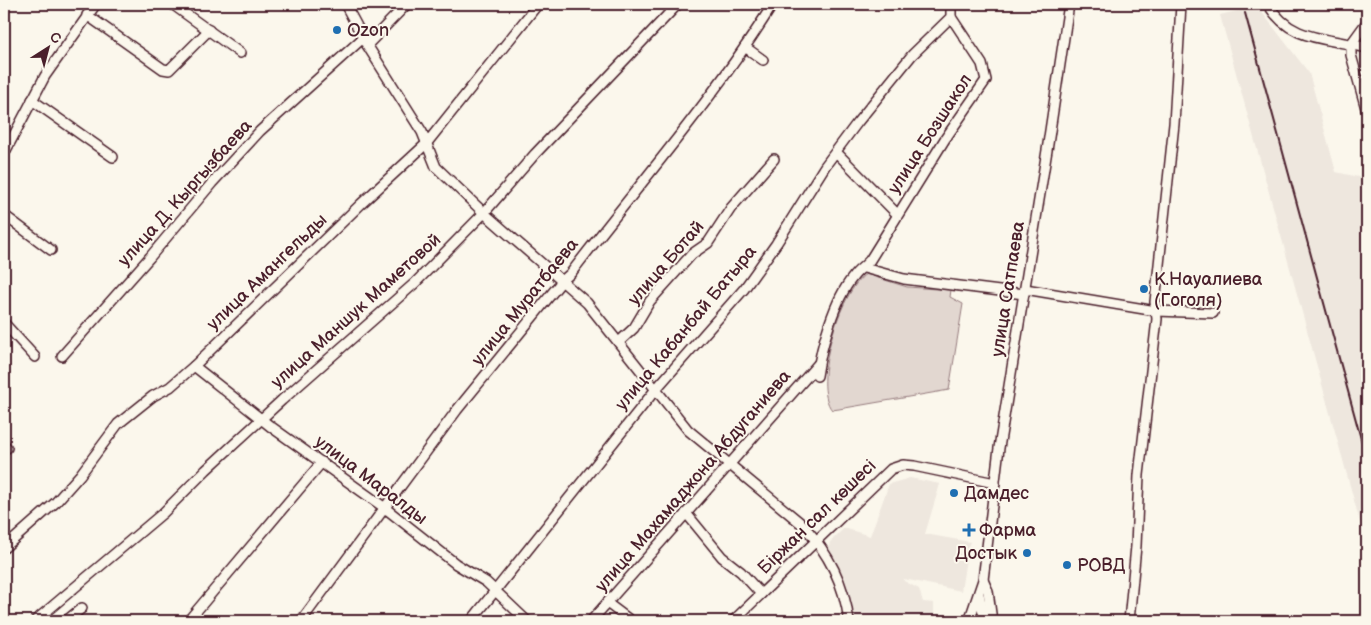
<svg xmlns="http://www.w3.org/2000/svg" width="1371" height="625" font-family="'Balsamiq Sans',sans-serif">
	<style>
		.built { fill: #eee7de }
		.green { fill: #e2d7d0; stroke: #967b7e }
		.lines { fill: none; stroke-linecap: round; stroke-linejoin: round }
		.minor-casing { stroke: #4a1f2b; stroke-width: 12 }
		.minor { stroke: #fbf7ec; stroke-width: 9 }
		.rail { stroke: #4a1f2b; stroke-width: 2 }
		.poi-dot { fill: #1f6fb2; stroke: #fbf7ec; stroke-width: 2 }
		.labels { text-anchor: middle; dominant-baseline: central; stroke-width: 4; stroke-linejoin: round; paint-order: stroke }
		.poi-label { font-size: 18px; fill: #4a1f2b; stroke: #fbf7ec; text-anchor: start }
		.street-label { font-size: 18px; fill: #4a1f2b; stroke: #fbf7ec }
	</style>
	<rect width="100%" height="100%" fill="#fbf7ec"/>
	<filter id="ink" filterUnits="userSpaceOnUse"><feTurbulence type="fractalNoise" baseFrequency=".02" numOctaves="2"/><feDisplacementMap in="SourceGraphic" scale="10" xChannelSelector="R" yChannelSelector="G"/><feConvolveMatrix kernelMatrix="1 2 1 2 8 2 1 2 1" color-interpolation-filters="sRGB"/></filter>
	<g filter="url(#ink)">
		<g class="built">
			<polygon points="1257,6 1309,73 1336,172 1367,179 1367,533 1360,522 1220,15"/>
			<polygon points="910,478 940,484 925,534 970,542 963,558 966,559 961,591 904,579 904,581 919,589 923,602 934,603 934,614 945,621 854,621 849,594 828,554 830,542 844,528 870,536 889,484"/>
		</g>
		<path class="green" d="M866 274 907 287 951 290 950 297 963 304 949 390 839 409 832 410C811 385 840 291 866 274Z"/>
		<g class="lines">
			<defs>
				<g id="minor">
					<polyline points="172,4 240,53"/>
					<path d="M345 4 367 45 422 132 436 167 484 213 587 303 688 430 803 525C829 554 844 583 849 621"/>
					<path d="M1268 4C1291 43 1328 37 1367 48"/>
					<polyline points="87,15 163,69 169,70 209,30"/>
					<polyline points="1367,22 1351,44 1351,55 1367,112"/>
					<polyline points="367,45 407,4"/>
					<polyline points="745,47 763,60"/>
					<polyline points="32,100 113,157"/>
					<polyline points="836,152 897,214"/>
					<polyline points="4,154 45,76 96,4"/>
					<polyline points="4,215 51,250"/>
					<polyline points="864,268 904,279 1024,294"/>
					<polyline points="1025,289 1156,311 1213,313"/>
					<polyline points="4,323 35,357"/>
					<polyline points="620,341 634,328 650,301 692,254 708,243 731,208 774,159"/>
					<polyline points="62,356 150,257 212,183 260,131 363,38"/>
					<polyline points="194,366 270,426 385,508 456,564 486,582 527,621"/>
					<path d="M817 376C821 347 834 300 853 277 858 270 865 266 870 260L945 139 986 80 982 64 951 17"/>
					<polyline points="4,444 7,448"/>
					<polyline points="686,513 722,557 741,572 761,594"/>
					<polyline points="4,548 56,502 80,475 118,424 153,396 170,387 194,366 361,204 426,144 538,4"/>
					<polyline points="983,580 988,591 992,621"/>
					<polyline points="979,594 985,621"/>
					<polyline points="607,603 631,621"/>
					<polyline points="35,621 163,513 206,470 282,400 415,283 484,213 535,154 678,4"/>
					<polyline points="66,621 82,608"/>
					<polyline points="188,621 322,462"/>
					<path d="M301 621 457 410 562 281 571 273C639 184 714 99 773 4"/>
					<polyline points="471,621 656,389 744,289 776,244 825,166 857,123 912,55 951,17 951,4"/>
					<polyline points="591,621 819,363"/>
					<polyline points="733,621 891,469 903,465 914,466 995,483"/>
					<polyline points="969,621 983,580 999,448 1048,144 1069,4"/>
					<polyline points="1129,621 1136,546 1139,475 1157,319 1155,302 1174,124 1181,4"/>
				</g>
			</defs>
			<use href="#minor" class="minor-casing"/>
			<use href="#minor" class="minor"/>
			<polyline class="rail" points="1245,13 1367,461"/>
		</g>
	</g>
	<g class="poi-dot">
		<circle cx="337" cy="30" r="5"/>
		<circle cx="1144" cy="289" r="5"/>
		<circle cx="954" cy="493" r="5"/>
		<path d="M966.5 522.5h5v5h5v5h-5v5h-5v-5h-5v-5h5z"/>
		<circle cx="1027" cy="553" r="5"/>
		<circle cx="1067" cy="565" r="5"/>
	</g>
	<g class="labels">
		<g class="poi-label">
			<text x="347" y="30">Ozon</text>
			<text x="1154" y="279">К.Науалиева<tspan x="1154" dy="21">(Гоголя)</tspan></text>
			<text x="964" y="493">Дамдес</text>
			<text x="979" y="530">Фарма</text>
			<text x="1017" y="553" text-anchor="end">Достык</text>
			<text x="1077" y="565">РОВД</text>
		</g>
		<g class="street-label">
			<text transform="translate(930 134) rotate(-57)">улица Бозшакол</text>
			<text transform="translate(185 193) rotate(-48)">улица Д. Кыргызбаева</text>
			<text transform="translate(666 263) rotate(-49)">улица Ботай</text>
			<text transform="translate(267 272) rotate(-44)">улица Амангельды</text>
			<text transform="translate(1008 289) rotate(-81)">улица Сатпаева</text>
			<text transform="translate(525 302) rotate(-51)">улица Муратбаева</text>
			<text transform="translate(356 311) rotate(-42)">улица Маншук Маметовой</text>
			<text transform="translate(686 328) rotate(-50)">улица Кабанбай Батыра</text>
			<text transform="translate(371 480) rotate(37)">улица Маралды</text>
			<text transform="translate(693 481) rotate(-49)">улица Махамаджона Абдуганиева</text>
			<text transform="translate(817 517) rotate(-44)">Біржан сал көшесі</text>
		</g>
	</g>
	<rect width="1371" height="625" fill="none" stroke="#fbf7ec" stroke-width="20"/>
	<rect x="10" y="10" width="1351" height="605" fill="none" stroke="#4a1f2b" stroke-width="2" filter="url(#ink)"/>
	<g transform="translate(48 48) rotate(36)" stroke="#fbf7ec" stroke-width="4" paint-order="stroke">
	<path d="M0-4L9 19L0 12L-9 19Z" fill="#4a1f2b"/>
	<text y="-8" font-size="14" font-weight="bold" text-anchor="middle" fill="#4a1f2b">С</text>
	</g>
</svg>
